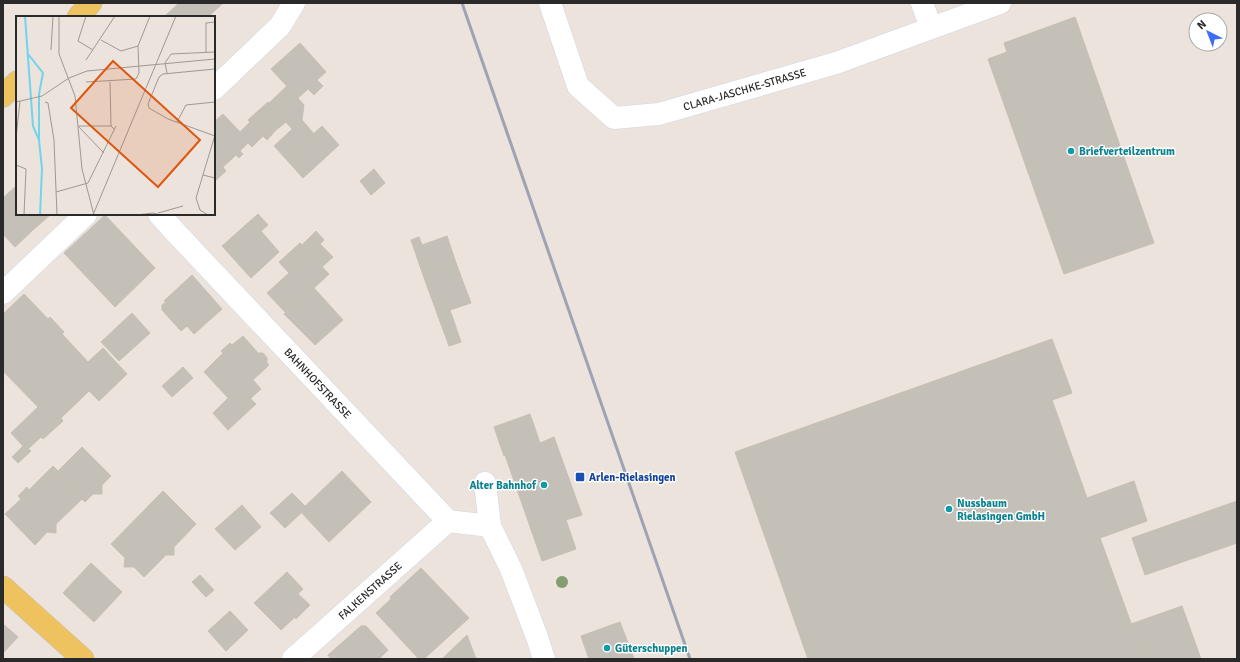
<svg xmlns="http://www.w3.org/2000/svg" width="1240" height="662" font-family="Signika,sans-serif">
	<style>
		.building { fill: #c4bfb7; stroke: #c7bfb5 }
		.lines { fill: none; stroke-linecap: round; stroke-linejoin: round }
		.minor-casing { stroke: #d1d5e2; stroke-width: 23 }
		.major-casing { stroke: #c3c3c3; stroke-width: 23 }
		.minor { stroke: #fff; stroke-width: 22 }
		.major { stroke: #eec25f; stroke-width: 22 }
		.rail { stroke: #9ea3b4; stroke-width: 3 }
		.tree { fill: #849e72 }
		.culture-dot { fill: #0f9aa8; stroke: #fff; stroke-width: 1.5 }
		.transit-dot { fill: #1a4fb4; stroke: #fff; stroke-width: 1.5 }
		.labels { text-anchor: middle; dominant-baseline: central; stroke-width: 3; stroke-linejoin: round; paint-order: stroke }
		.street-label { font-size: 11px; fill: #2a2a2a; stroke: #fff }
		.culture-label { font-size: 11px; font-weight: bold; fill: #0d838f; stroke: #fff; text-anchor: start }
		.transit-label { font-size: 11px; font-weight: bold; fill: #164399; stroke: #fff; text-anchor: start }
		.inset-river { fill: none; stroke: #70d4ec; stroke-width: 2 }
		.inset-road { fill: none; stroke: #9e9995; stroke-width: 1 }
		.view { fill: #de570e; fill-opacity: 0.15; stroke: #de570e; stroke-width: 2 }
		.inset-edge { fill: none; stroke: #2a2a2a; stroke-width: 2 }
	</style>
	<rect width="100%" height="100%" fill="#ebe3dc"/>
	<g class="building">
		<polygon points="179,3 223,3 208,17 164,17"/>
		<polygon points="1075,17 1154,243 1064,274 988,59 1007,52 1004,43"/>
		<polygon points="300,43 326,72 317,80 323,86 314,95 308,89 298,98 271,69"/>
		<polygon points="287,86 304,105 302,120 292,129 269,103"/>
		<polygon points="268,102 286,122 276,130 258,111"/>
		<polygon points="258,111 276,130 267,140 248,120"/>
		<polygon points="223,114 240,132 250,122 263,136 252,147 248,143 240,151 243,154 239,158 236,155 223,167 214,157 214,122"/>
		<polygon points="302,120 314,134 286,159 274,146"/>
		<polygon points="322,126 339,145 303,178 286,159"/>
		<polygon points="214,157 226,171 214,182"/>
		<polygon points="374,169 385,183 371,195 360,181"/>
		<polygon points="17,185 17,213 3,198"/>
		<polygon points="3,198 33,230 15,247 3,234"/>
		<polygon points="18,214 51,214 33,230"/>
		<polygon points="258,214 268,225 261,231 279,252 251,278 222,246"/>
		<polygon points="105,215 155,268 115,307 64,253"/>
		<polygon points="316,231 324,240 310,254 302,245"/>
		<polygon points="447,236 456,263 423,275 411,240 419,237 422,245"/>
		<polygon points="300,243 310,254 289,273 279,262"/>
		<polygon points="320,244 333,257 322,267 310,254"/>
		<polygon points="310,254 329,274 314,288 313,287 285,312 267,293"/>
		<polygon points="456,263 471,303 450,310 461,342 449,346 423,275"/>
		<polygon points="192,275 222,309 194,334 187,326 181,331 162,310 162,305 166,302 164,301"/>
		<polygon points="313,287 343,320 315,345 284,314"/>
		<polygon points="24,294 48,319 50,317 64,332 62,334 88,362 103,348 127,374 99,401 89,391 61,418 63,421 43,439 41,437 28,449 31,451 18,463 12,457 23,446 11,433 38,407 3,371 3,314"/>
		<polygon points="132,313 150,333 119,361 101,342"/>
		<polygon points="243,336 258,353 263,353 267,358 267,363 269,365 253,380 261,389 250,399 242,390 230,400 204,372 223,353 221,351 230,343 232,345"/>
		<polygon points="1052,339 1072,393 1052,400 1087,498 1134,481 1147,521 1100,538 1144,659 808,659 735,452"/>
		<polygon points="183,367 193,378 172,397 162,386"/>
		<polygon points="242,390 256,404 228,430 213,413 228,398 230,400"/>
		<polygon points="530,414 540,443 554,437 582,515 566,520 576,549 542,561 505,455 504,456 494,427"/>
		<polygon points="82,447 111,476 102,485 102,494 93,494 85,502 56,473"/>
		<polygon points="53,466 58,471 56,473 82,499 56,524 56,533 47,532 35,545 5,514 21,499 18,496 27,487 29,490"/>
		<polygon points="342,471 371,502 329,542 300,511"/>
		<polygon points="163,491 196,524 174,547 174,555 166,555 144,577 134,567 124,567 125,558 111,544"/>
		<polygon points="292,493 305,506 300,511 301,513 285,528 270,513"/>
		<polygon points="1237,501 1237,543 1145,575 1132,538"/>
		<polygon points="242,505 261,527 235,550 215,529"/>
		<polygon points="91,563 122,592 94,622 63,593"/>
		<polygon points="421,568 469,618 425,658 418,658 376,613 391,599 390,597"/>
		<polygon points="287,572 303,589 298,594 310,605 296,619 295,617 281,630 254,603"/>
		<polygon points="200,575 214,590 206,597 192,582"/>
		<polygon points="1182,606 1201,659 1144,659 1131,624"/>
		<polygon points="230,611 248,630 226,651 208,631"/>
		<polygon points="620,622 634,659 589,659 581,636"/>
		<polygon points="3,624 18,637 3,653"/>
		<polygon points="361,626 366,626 388,650 379,659 331,659 328,655"/>
		<polygon points="467,635 476,659 442,659"/>
	</g>
	<g class="lines">
		<defs>
			<g id="minor">
				<path id="s1" d="M550 3 578 86 614 118 659 114 836 63 1000 3"/>
				<polyline points="922,3 931,28"/>
				<polyline points="214,89 280,26 294,3"/>
				<path id="s2" d="M159 214 178 235 448 521 490 526"/>
				<polyline points="3,293 86,214"/>
				<polyline points="485,483 490,526 511,569 537,637 544,659"/>
				<path id="s3" d="M293 659 448 521"/>
			</g>
			<g id="major">
				<polyline points="78,17 91,3"/>
				<polyline points="3,96 17,82"/>
				<polyline points="3,587 83,659"/>
			</g>
		</defs>
		<use href="#minor" class="minor-casing"/>
		<use href="#major" class="major-casing"/>
		<use href="#minor" class="minor"/>
		<use href="#major" class="major"/>
		<polyline class="rail" points="462,3 690,659"/>
	</g>
	<circle class="tree" cx="562" cy="582" r="6"/>
	<g class="culture-dot">
		<circle cx="1071" cy="151" r="4"/>
		<circle cx="544" cy="485" r="4"/>
		<circle cx="949" cy="509" r="4"/>
		<circle cx="607" cy="648" r="4"/>
	</g>
	<rect class="transit-dot" x="575" y="472" width="10" height="10" rx="2"/>
	<g class="labels">
		<g class="street-label">
			<text stroke="none"><textPath href="#s1" startOffset="270">CLARA-JASCHKE-STRASSE</textPath></text>
			<text stroke="none"><textPath href="#s2" startOffset="232">BAHNHOFSTRASSE</textPath></text>
			<text stroke="none"><textPath href="#s3" startOffset="103">FALKENSTRASSE</textPath></text>
		</g>
		<g class="culture-label">
			<text x="1079" y="151">Briefverteilzentrum</text>
			<text x="536" y="485" text-anchor="end">Alter Bahnhof</text>
			<text x="957" y="503">Nussbaum<tspan x="957" dy="13">Rielasingen GmbH</tspan></text>
			<text x="615" y="648">Güterschuppen</text>
		</g>
		<g class="transit-label">
			<text x="589" y="477">Arlen-Rielasingen</text>
		</g>
	</g>
	<g transform="translate(16 16)">
		<rect width="199" height="199" fill="#ebe3dc"/>
		<path class="inset-river" d="M9 0 17 110 23 124 26 153 24 199M12 38 27 57 23 78V124"/>
		<path class="inset-road" d="M43 0V38L59 80 66 153 78 199M70 0 62 25 77 34M85 24 105 35 122 30M35 34 37 0M190 36V7L199 6M70 44 99 0M199 53 147 58 143 61 132 88 133 92 152 103 199 120M151 57 149 47 155 38 199 36M70 66 120 63 123 57 122 30 134 0M94 66 95 110 98 113M0 86 26 80 53 62 71 55 199 43M29 86 32 87 38 124 41 199M161 106 170 89 199 86M62 110 88 137M63 110H95M0 122 4 85M0 149 10 153 8 199M187 159 199 162M40 176 72 167 100 110M142 197 167 190M77 199 160 0M121 199 137 197 145 199M192 199 184 194 180 182 199 119"/>
		<path class="view" d="M97 45 184 124 142 171 55 92Z"/>
		<rect width="199" height="199" class="inset-edge"/>
	</g>
	<rect width="1240" height="662" fill="none" stroke="#2a2a2a" stroke-width="8"/>
	<g transform="translate(1208 32) rotate(318)"><circle r="19" fill="#ffffff" stroke="#aaaaaa"/>
	<path d="M0-3L7 15L0 10L-7 15Z" fill="#3e6ef6"/>
	<text y="-6" font-size="11" font-weight="bold" text-anchor="middle" fill="#2a2a2a">N</text>
	</g>
</svg>
